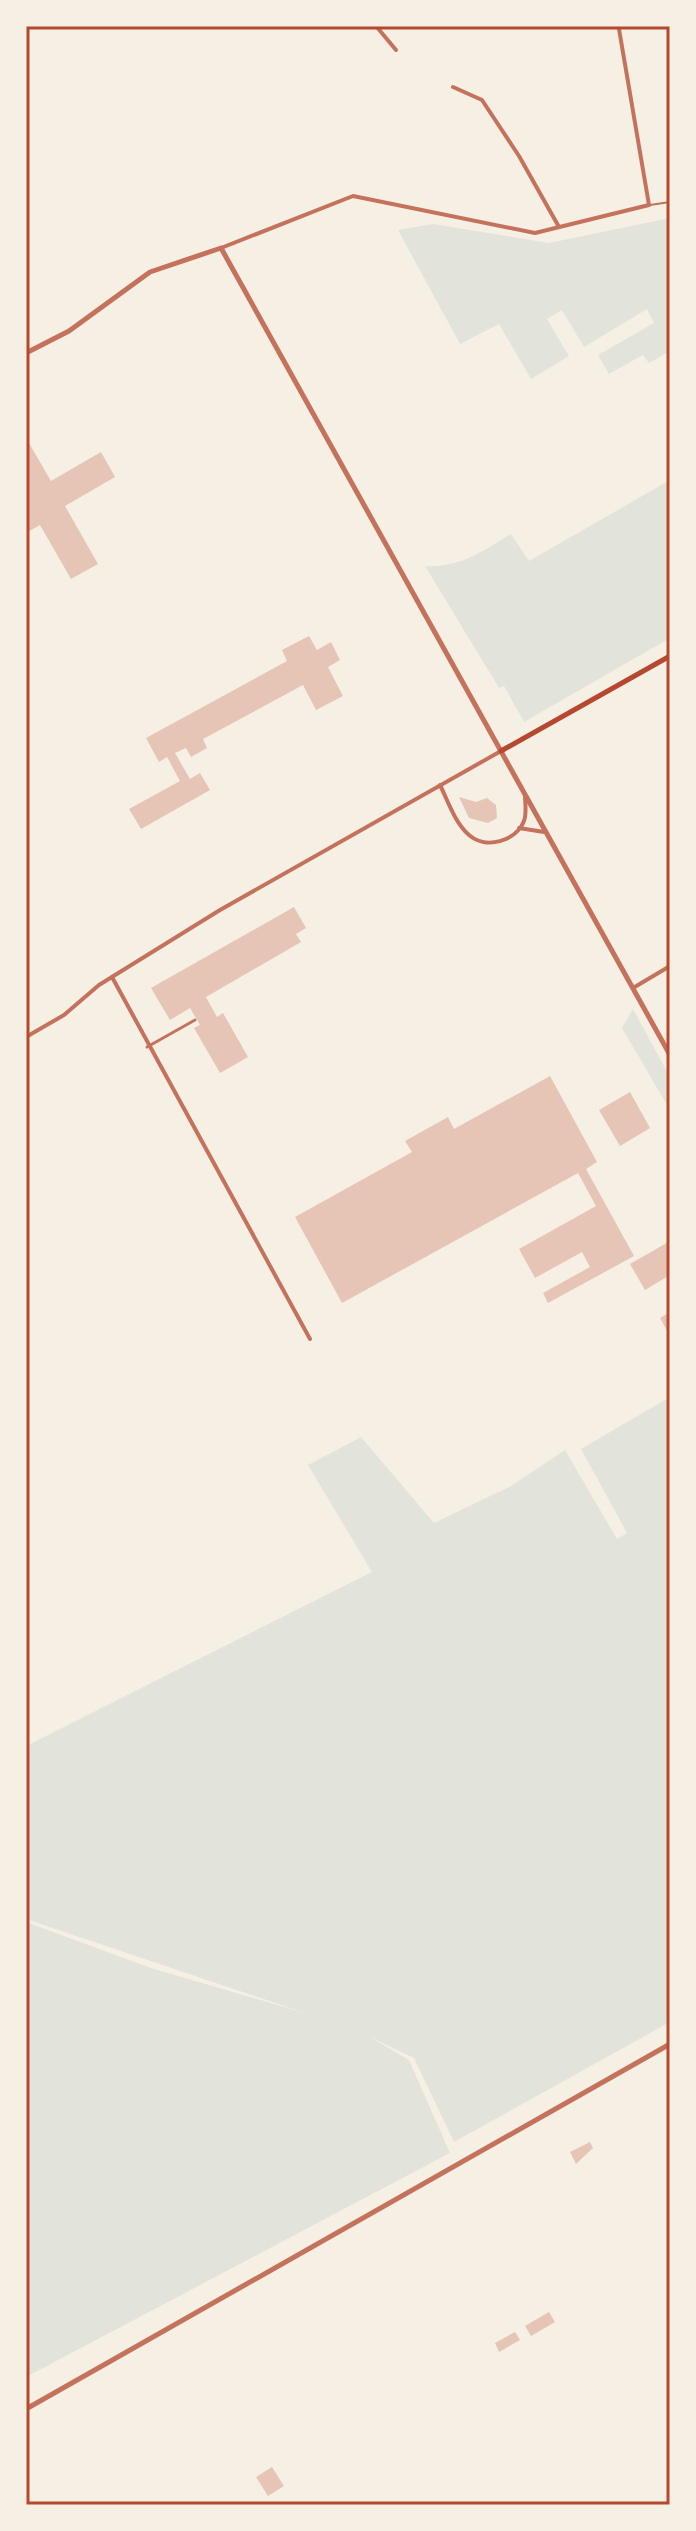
<svg xmlns="http://www.w3.org/2000/svg" width="696" height="2531" font-family="Ubuntu,sans-serif">
	<style>
		.green { fill: #e2e4dc }
		.building { fill: #e6c5b7 }
		.lines { fill: none; stroke-linecap: round; stroke-linejoin: round }
		.service { stroke: #c5725c; stroke-width: 2 }
		.pedestrian { stroke: #c5725c; stroke-width: 3 }
		.minor { stroke: #c5725c; stroke-width: 4 }
		.tertiary { stroke: #c5725c; stroke-width: 5 }
		.secondary { stroke: #b5482f; stroke-width: 5 }
		.neatline { fill: none; stroke: #b5482f; stroke-width: 3 }
	</style>
	<rect width="100%" height="100%" fill="#f6efe4"/>
	<g class="green">
		<polygon points="670,218 670,351 649,363 643,355 609,374 598,355 654,323 647,309 584,347 562,310 547,319 569,356 531,379 499,324 460,344 398,230 433,224 549,243"/>
		<path d="M670 480V638L524 722 504 686 499 688 425 566C460 568 482 552 511 534L529 561Z"/>
		<polygon points="633,1009 670,1077 670,1110 622,1028"/>
		<polygon points="670,1397 670,2022 454,2142 414,2058 370,2037 409,2060 450,2153 26,2377 26,1922 151,1968 305,2013 26,1919 26,1746 372,1572 308,1465 361,1437 434,1523 511,1486 565,1450 617,1539 627,1533 581,1449"/>
	</g>
	<g class="building">
		<polygon points="26,438 51,481 101,452 115,477 65,506 98,564 71,579 40,525 26,533"/>
		<polygon points="309,636 317,650 331,642 340,660 328,667 343,696 316,710 303,685 203,739 207,748 191,757 186,748 175,753 190,779 200,773 210,790 141,829 129,809 180,781 167,757 159,762 146,738 287,661 282,650"/>
		<polygon points="459,797 476,802 487,798 496,805 497,818 488,823 469,818"/>
		<polygon points="294,907 306,928 296,934 301,942 206,997 217,1017 223,1013 248,1057 220,1073 194,1028 200,1025 190,1008 170,1020 151,988"/>
		<polygon points="550,1076 597,1162 586,1169 634,1256 548,1303 543,1293 590,1267 582,1252 535,1278 519,1249 596,1206 578,1173 342,1303 295,1217 412,1152 405,1141 448,1117 454,1129"/>
		<polygon points="630,1092 650,1128 620,1146 599,1110"/>
		<polygon points="670,1241 670,1275 645,1290 630,1264"/>
		<polygon points="670,1312 670,1336 660,1318"/>
		<polygon points="590,2142 593,2148 576,2164 570,2152"/>
		<polygon points="549,2312 555,2322 531,2336 525,2326"/>
		<polygon points="515,2332 520,2340 499,2352 495,2343"/>
		<polygon points="272,2467 284,2486 268,2496 256,2477"/>
	</g>
	<g class="lines">
		<polyline class="service" points="650,205 670,202"/>
		<polyline class="pedestrian" points="147,1047 195,1020"/>
		<g class="minor">
			<polyline points="376,26 396,50"/>
			<polyline points="453,87 482,100 519,156 559,227"/>
			<polyline points="221,248 353,196 535,233 649,205 619,29"/>
			<path d="M440 785C448 801 455 823 469 835 486 850 516 841 524 821 527 813 525 803 525 795"/>
			<polyline points="519,828 544,832"/>
			<polyline points="112,977 310,1339"/>
			<polyline points="633,988 670,966"/>
			<polyline points="26,1037 64,1015 99,985 220,910 501,751"/>
		</g>
		<g class="tertiary">
			<polyline points="26,353 69,331 150,272 221,248 670,1055"/>
			<polyline points="26,2409 670,2044"/>
		</g>
		<polyline class="secondary" points="501,751 670,656"/>
	</g>
	<rect width="696" height="2531" fill="none" stroke="#f6efe4" stroke-width="56"/>
	<rect x="28" y="28" width="640" height="2475" class="neatline"/>
</svg>
